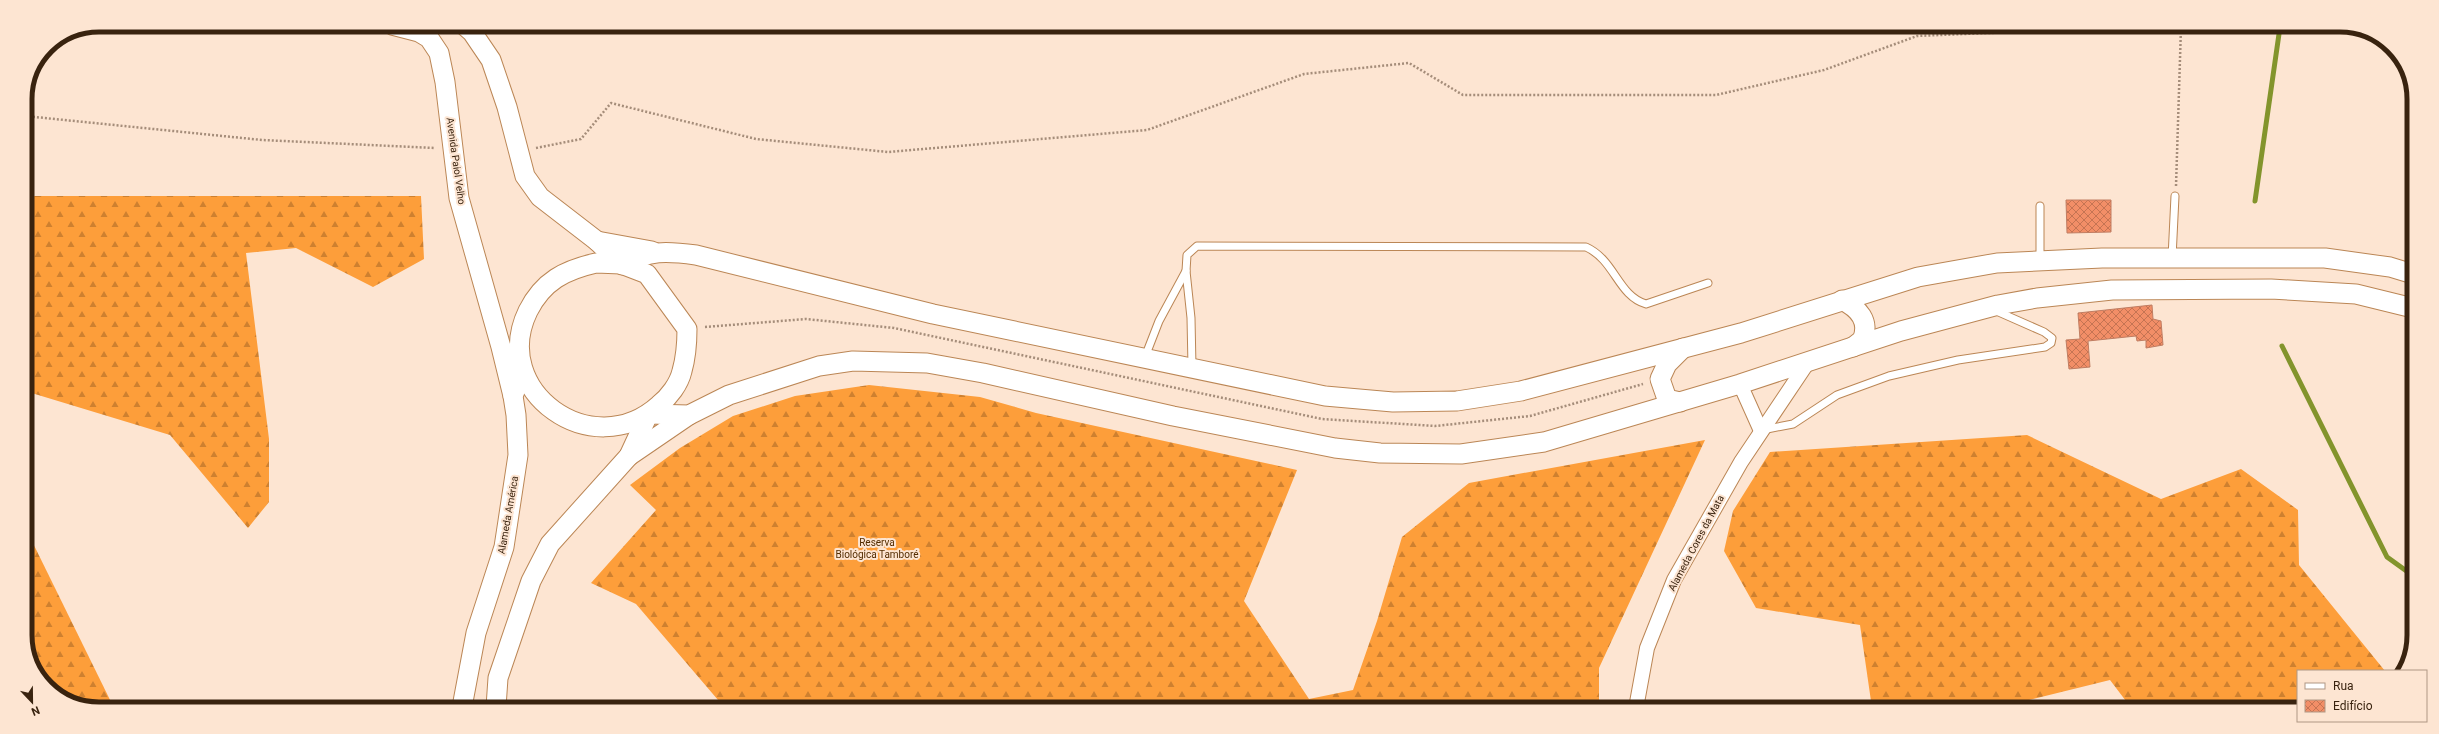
<svg xmlns="http://www.w3.org/2000/svg" width="2439" height="734" font-family="Roboto,sans-serif">
	<style>
		.forest { fill: url(#forest-firs) }
		.lines { fill: none; stroke-linecap: round; stroke-linejoin: round }
		.stream { stroke: #83942c; stroke-width: 5 }
		.building { fill: url(#building-cross-hatch); stroke: #c07d62 }
		.lane-casing { stroke: #bb8655; stroke-width: 9 }
		.street-casing { stroke: #bb8655; stroke-width: 16 }
		.secondary-casing { stroke: #bb8655; stroke-width: 21 }
		.path { stroke: #a58d7a; stroke-width: 2.5; stroke-dasharray: 2 2; stroke-linecap: butt }
		.lane { stroke: #fff; stroke-width: 7 }
		.street { stroke: #fff; stroke-width: 14 }
		.secondary { stroke: #fff; stroke-width: 19 }
		.labels { text-anchor: middle; dominant-baseline: central; stroke-width: 4; stroke-linejoin: round; paint-order: stroke }
		.street-label { font-size: 10px; fill: #39230f; stroke: #fde5d2 }
		.park-label { font-size: 10px; fill: #532c00; stroke: #fde5d2 }
		.rim { fill: none; stroke: #39230f; stroke-width: 5 }
	</style>
	<defs>
		<pattern id="forest-firs" width="22" height="20" patternUnits="userSpaceOnUse"><rect width="22" height="20" fill="#fd9e3a"/><path d="M5 1l3.5 6h-7zM16 11l3.5 6h-7z" fill="#ce802f"/></pattern>
		<pattern id="building-cross-hatch" width="8" height="8" patternUnits="userSpaceOnUse"><rect width="8" height="8" fill="#f28e67"/><path d="M0 0l8 8M0 8l8-8" fill="none" stroke="#c57453"/></pattern>
	</defs>
	<rect width="100%" height="100%" fill="#fde5d2"/>
	<g class="forest">
		<polygon points="25,196 421,196 424,259 373,287 296,248 246,253 269,439 269,502 248,528 170,435 25,391"/>
		<polygon points="869,385 980,397 1036,413 1297,470 1244,601 1309,699 1353,690 1377,621 1402,537 1469,483 1705,440 1599,668 1599,708 724,707 636,604 591,583 656,510 630,485 680,448 733,416 795,396"/>
		<polygon points="2027,435 2161,499 2241,469 2298,510 2299,565 2385,671 2298,671 2298,709 2132,709 2110,680 1992,709 1872,708 1860,625 1756,608 1724,551 1733,511 1770,452"/>
		<polygon points="25,527 113,706 80,706 40,680 25,640"/>
	</g>
	<g class="lines">
		<g class="stream">
			<polyline points="2255,201 2280,27"/>
			<polyline points="2282,346 2387,557 2412,575"/>
		</g>
	</g>
	<g class="building">
		<polygon points="2066,200 2111,200 2111,232 2067,233"/>
		<polygon points="2152,305 2153,319 2161,321 2163,345 2146,348 2146,340 2137,341 2136,336 2088,341 2090,367 2069,369 2066,340 2080,339 2078,313"/>
	</g>
	<g class="lines">
		<defs>
			<g id="lane">
				<polyline points="2172,258 2175,196"/>
				<polyline points="2040,260 2040,206"/>
				<polyline points="1145,357 1159,321 1186,271"/>
				<path d="M1192 367 1191 318 1186 271 1187 255 1197 246 1586 247C1615 260 1618 296 1646 304L1708 283"/>
				<polyline points="1762,430 1793,424 1837,395 1889,376 1958,360 2045,347 2051,343 2052,338 2044,332 1994,310"/>
			</g>
			<g id="street">
				<polyline points="1740,384 1761,431"/>
				<polyline points="1636,708 1647,648 1674,580 1741,462 1808,362"/>
			</g>
			<g id="secondary">
				<polyline points="392,25 419,32 429,38 439,53 445,82 459,198 501,347 513,396"/>
				<polyline points="464,25 472,32 491,60 507,107 525,176 540,197 597,241 621,264"/>
				<polyline points="597,241 652,251"/>
				<path d="M596 263 621 264 647 274 687 329C687 343 686 357 682 371 679 384 669 397 659 405 592 465 489 391 528 311 543 281 565 270 596 263Z"/>
				<path d="M622 265C650 250 666 251 696 255L933 314 1325 396 1393 402 1457 401 1521 391 1741 333 1918 277 1997 263 2102 258H2325L2390 267 2413 274"/>
				<path d="M1842 300C1858 308 1871 321 1862 340L1853 347"/>
				<polyline points="1680,402 1667,399 1660,379 1667,364 1683,348"/>
				<polyline points="649,414 689,415 729,395 819,366 853,361 927,363 983,373 1173,416 1335,448 1380,453 1461,454 1544,442 1740,384 1901,331 1998,305 2037,298 2112,290 2271,289 2356,294 2413,308"/>
				<polyline points="629,456 689,415"/>
				<polyline points="462,707 476,633 504,547 508,521 518,455 516,415 513,396 517,386"/>
				<polyline points="496,707 498,678 531,581 550,544 629,456 648,415"/>
			</g>
		</defs>
		<use href="#lane" class="lane-casing"/>
		<use href="#street" class="street-casing"/>
		<use href="#secondary" class="secondary-casing"/>
		<g class="path">
			<polyline points="25,116 262,140 435,148"/>
			<polyline points="536,148 581,139 611,103 756,139 888,152 1147,130 1304,74 1409,63 1463,95 1716,95 1824,70 1917,36 2134,27"/>
			<polyline points="2176,186 2181,27"/>
			<polyline points="705,327 806,319 894,328 1322,419 1435,426 1530,416 1643,384"/>
		</g>
		<use href="#lane" class="lane"/>
		<use href="#street" class="street"/>
		<use href="#secondary" class="secondary"/>
	</g>
	<g class="labels">
		<g class="street-label">
			<text transform="translate(456 161) rotate(82)">Avenida Paiol Velho</text>
			<text transform="translate(508 515) rotate(-80)">Alameda América</text>
			<text transform="translate(1696 543) rotate(-62)">Alameda Cores da Mata</text>
		</g>
		<g class="park-label">
			<text x="877" y="542">Reserva<tspan x="877" dy="12">Biológica Tamboré</tspan></text>
		</g>
	</g>
	<path d="M0 0H2439V734H0ZM99 32H2340A67 67 0 0 1 2407 99V635A67 67 0 0 1 2340 702H99A67 67 0 0 1 32 635V99A67 67 0 0 1 99 32Z" fill="#fde5d2" fill-rule="evenodd"/>
	<path class="rim" d="M99 32H2340A67 67 0 0 1 2407 99V635A67 67 0 0 1 2340 702H99A67 67 0 0 1 32 635V99A67 67 0 0 1 99 32Z"/>
	<rect x="2297" y="670" width="130" height="52" fill="#fde5d2" stroke="#af9784"/>
	<rect x="2305" y="683" width="20" height="6" fill="#ffffff" stroke="#af9784"/>
	<text x="2333" y="690" font-size="12" fill="#39230f">Rua</text>
	<rect x="2305" y="700" width="20" height="12" fill="url(#building-cross-hatch)" stroke="#af9784"/>
	<text x="2333" y="710" font-size="12" fill="#39230f">Edifício</text>
	<g transform="translate(32 702) rotate(158)" stroke="#fde5d2" stroke-width="3" paint-order="stroke">
	<path d="M0-3L7 15L0 10L-7 15Z" fill="#39230f"/>
	<text y="-6" font-size="11" font-weight="bold" text-anchor="middle" fill="#39230f">N</text>
	</g>
</svg>
